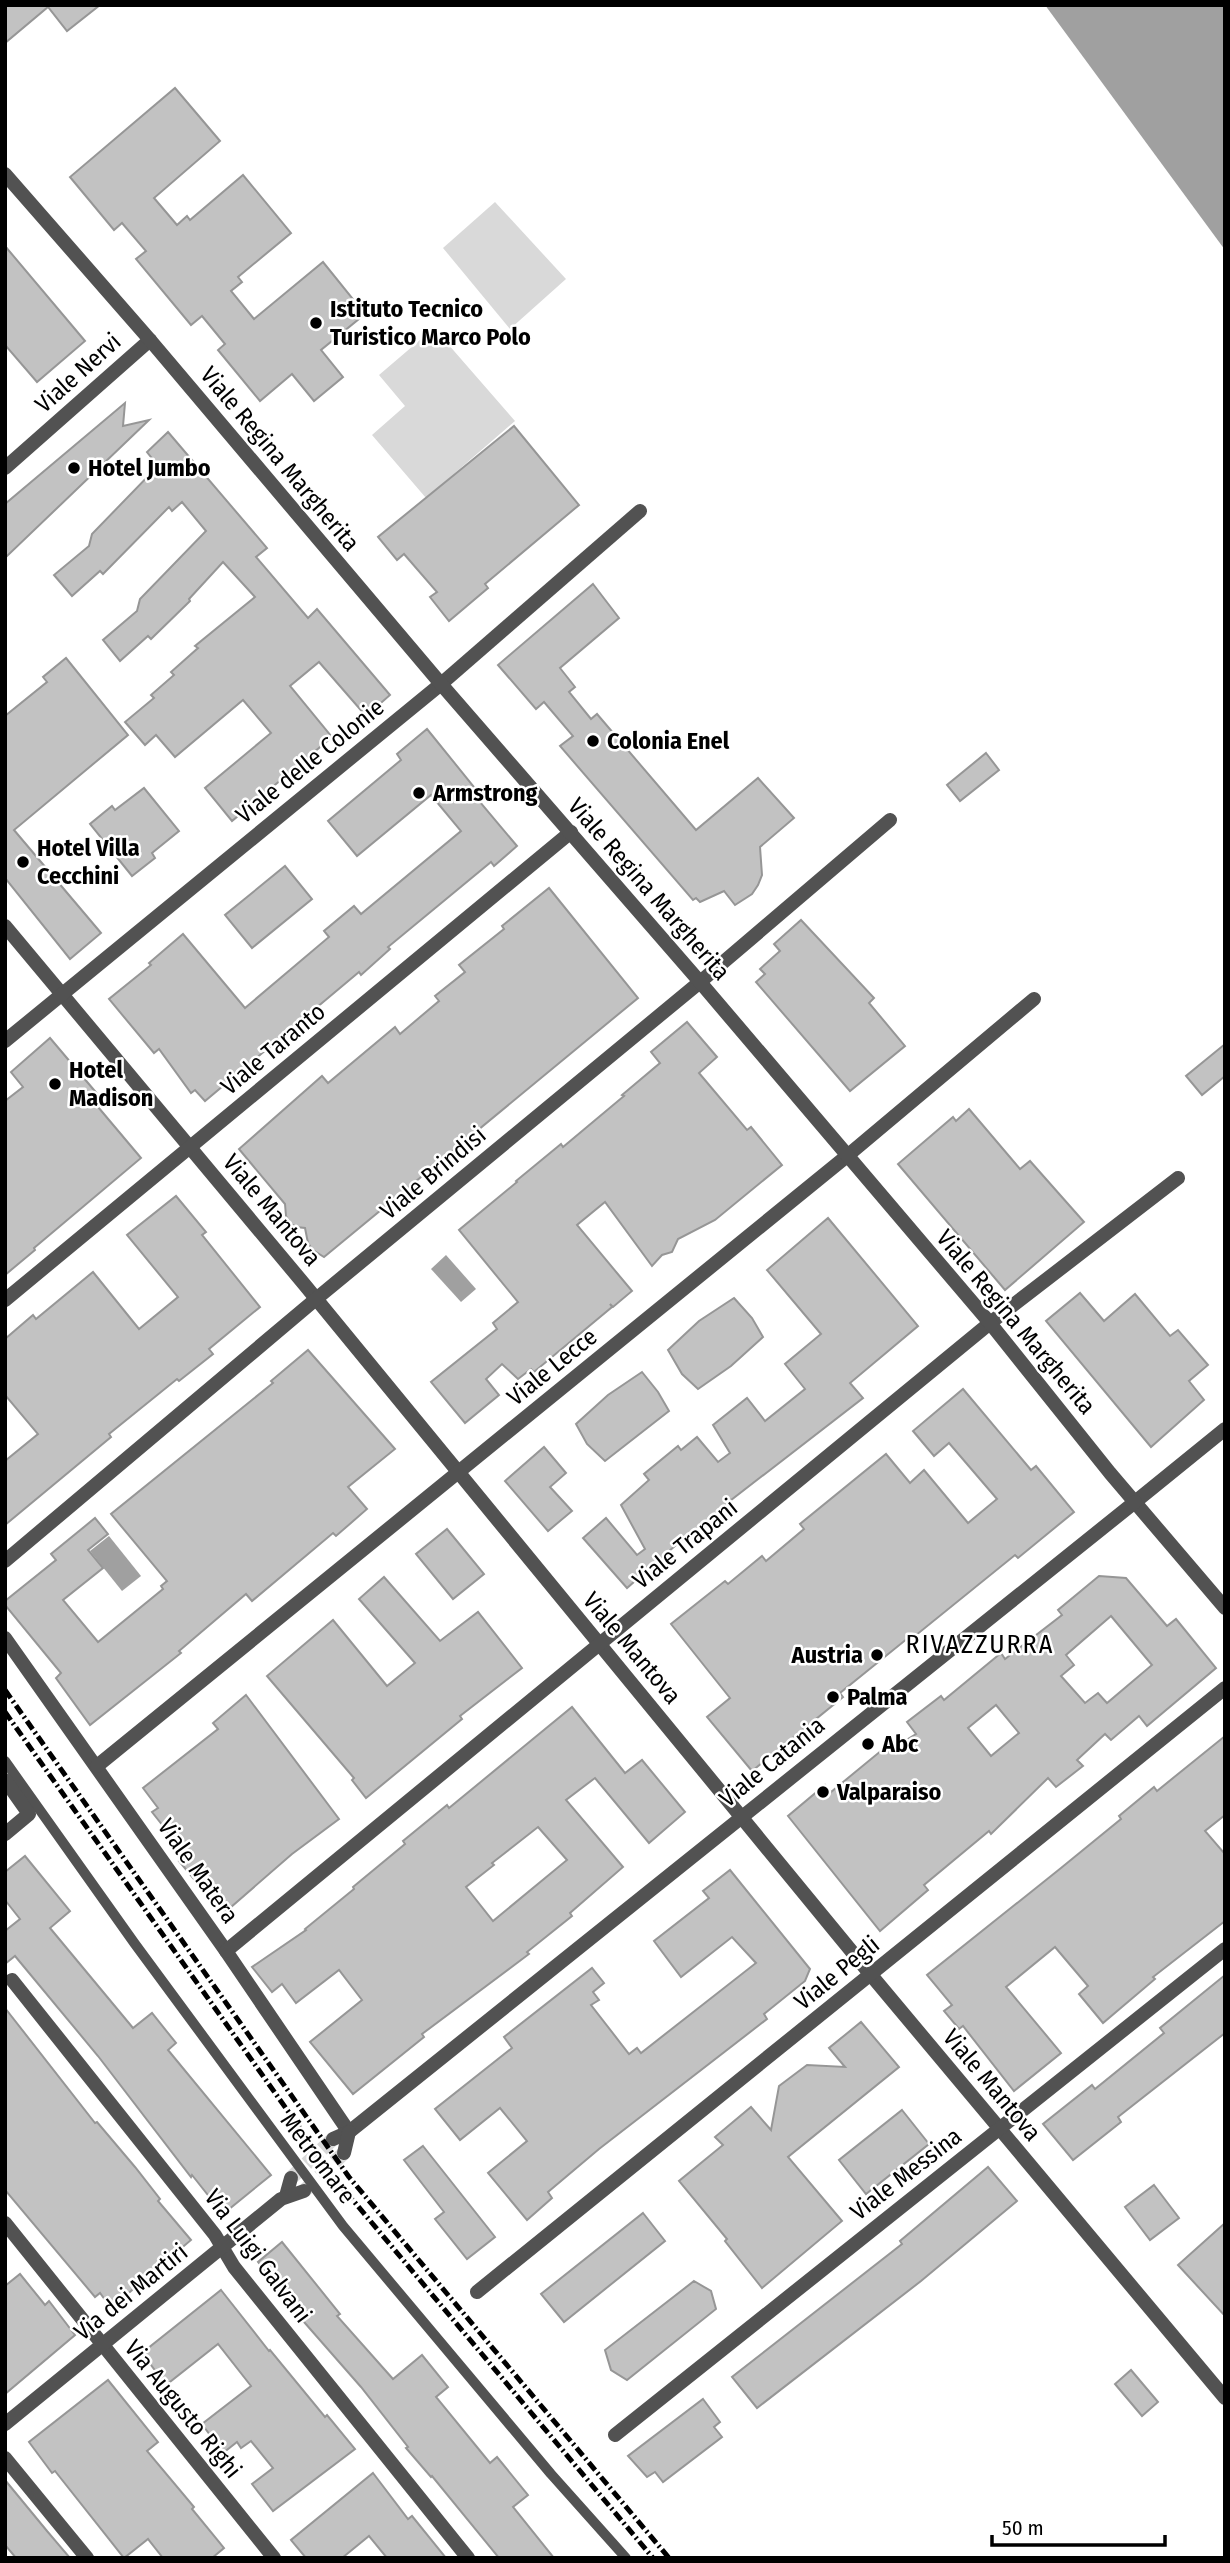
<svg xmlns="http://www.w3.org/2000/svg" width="1230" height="2563" font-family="'Fira Sans Condensed',sans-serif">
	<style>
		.green { fill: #d9d9d9 }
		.water { fill: #a0a0a0 }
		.building { fill: #c2c2c2; stroke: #969696; stroke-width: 2; fill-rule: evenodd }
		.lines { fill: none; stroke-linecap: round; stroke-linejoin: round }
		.tertiary-tunnel { stroke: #d9d9d9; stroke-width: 14; stroke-dasharray: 14 7; stroke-linecap: butt }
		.service { stroke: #525252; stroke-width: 10 }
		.pedestrian { stroke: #525252; stroke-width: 14 }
		.minor { stroke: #525252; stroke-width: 14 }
		.tertiary { stroke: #525252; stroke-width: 14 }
		.rail { stroke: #000; stroke-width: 5; stroke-dasharray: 10 3.5 2 3.5; stroke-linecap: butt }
		.poi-dot { fill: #000; stroke: #fff; stroke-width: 2.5 }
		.labels { text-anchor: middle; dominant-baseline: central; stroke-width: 5; stroke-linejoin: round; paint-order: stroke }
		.poi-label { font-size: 24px; font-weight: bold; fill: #000; stroke: #fff; text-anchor: start }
		.street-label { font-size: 24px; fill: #000; stroke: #fff }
		.neighbourhood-label { font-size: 26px; letter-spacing: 2px; fill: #000; stroke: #fff }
	</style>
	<rect width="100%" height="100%" fill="#fff"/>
	<g class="green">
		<polygon points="495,202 566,279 510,329 443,248"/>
		<polygon points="434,328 515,421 426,498 372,435 405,406 379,375"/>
	</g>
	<g class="water">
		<polygon points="1045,5 1225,5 1225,250"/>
		<polygon points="446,1255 476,1289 461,1302 431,1269"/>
		<polygon points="109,1536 141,1576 122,1591 90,1551"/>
	</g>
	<g class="building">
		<polygon points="5,5 100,5 67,31 48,7 5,43"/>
		<polygon points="175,88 220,141 154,198 177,225 187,216 190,220 243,175 291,233 238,277 242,282 231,291 254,319 323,262 365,314 321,350 343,377 314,401 292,374 260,401 218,350 225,344 202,316 191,325 136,259 146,251 122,223 114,230 70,177"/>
		<polygon points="5,246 85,341 37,382 5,345"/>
		<polygon points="125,403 123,426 149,420 5,558 5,504"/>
		<polygon points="514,426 579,505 485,584 488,588 449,621 430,597 437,592 404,554 397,560 378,537"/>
		<polygon points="168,432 267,548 256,557 308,618 317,609 390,695 366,716 319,662 290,686 332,737 232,821 205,788 271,733 243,700 175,757 156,735 145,745 125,722 154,698 151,695 174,675 171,672 198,648 195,646 255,597 223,562 189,599 190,601 151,639 148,636 120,661 103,640 137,611 140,599 206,531 182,502 172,511 169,507 103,574 100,571 72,596 54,575 89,546 92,534 158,466 147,452"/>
		<polygon points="593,584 619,618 560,668 575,687 569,692 591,719 597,714 696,830 758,778 794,818 760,847 762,875 758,885 752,894 735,905 724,891 700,902 696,898 693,900 560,746 573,736 544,702 536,709 498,665"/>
		<polygon points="66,658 128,735 14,830 101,933 70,959 5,878 5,716 47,682 43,677"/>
		<polygon points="427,729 478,792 474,795 517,846 494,866 491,862 388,947 390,949 361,975 359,972 205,1101 195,1090 191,1093 159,1049 154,1053 109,999 151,965 149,963 183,934 245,1008 329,937 324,931 354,906 361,914 461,831 431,795 357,856 328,821 401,760 397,754"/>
		<polygon points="986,753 999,770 960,801 947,785"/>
		<polygon points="144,788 179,831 152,853 155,858 132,876 90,824 112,806 115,810"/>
		<polygon points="285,866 312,899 252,948 225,915"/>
		<polygon points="549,888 638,998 324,1257 313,1250 308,1243 305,1228 296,1227 290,1223 286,1216 285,1204 239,1149 322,1076 328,1083 395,1027 400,1034 439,1001 435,996 465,972 459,965 504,929 502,926"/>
		<polygon points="801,920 874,998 869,1003 905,1046 850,1091 756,982 765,974 760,969 780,951 774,944"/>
		<polygon points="687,1022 717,1057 699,1073 747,1130 751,1127 782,1165 715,1220 678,1239 672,1252 662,1255 652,1266 605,1202 577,1225 632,1291 613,1307 610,1304 612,1307 534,1372 531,1369 518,1379 502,1364 486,1379 499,1395 465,1423 431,1382 497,1329 493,1323 518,1302 459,1230 517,1182 516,1181 561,1144 563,1147 624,1096 622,1095 660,1063 651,1052"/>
		<polygon points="50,1038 99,1096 93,1101 141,1158 34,1248 35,1250 5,1275 5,1101 23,1087 11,1072"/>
		<polygon points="1225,1044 1225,1076 1202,1095 1186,1076"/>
		<polygon points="969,1109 1020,1169 1030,1161 1084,1222 1005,1290 898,1164 953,1117 956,1121"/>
		<polygon points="176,1196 206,1232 202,1235 260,1307 209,1349 213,1354 179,1381 177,1379 109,1434 111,1437 5,1525 5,1461 38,1434 5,1395 5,1339 33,1315 36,1319 93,1272 139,1329 178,1297 127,1235"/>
		<polygon points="828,1218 918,1326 850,1383 863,1398 726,1504 728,1507 695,1535 692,1531 627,1588 583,1538 606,1518 637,1555 645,1549 621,1505 649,1480 644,1474 678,1446 681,1450 697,1437 718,1462 730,1453 713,1425 747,1398 765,1421 805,1389 785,1364 821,1334 767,1270"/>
		<polygon points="1080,1293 1104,1321 1135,1294 1170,1336 1178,1330 1208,1365 1189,1381 1204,1400 1151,1447 1046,1321"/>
		<polygon points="734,1298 752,1318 763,1337 731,1366 698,1389 682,1374 668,1350 699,1321"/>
		<polygon points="308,1350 395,1449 348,1487 367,1509 336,1536 333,1533 252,1601 246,1594 179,1651 181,1653 90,1725 56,1678 61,1673 5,1605 5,1601 56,1560 51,1554 95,1518 108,1534 88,1550 103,1568 63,1600 98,1642 163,1589 161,1586 167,1581 111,1514 273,1383 271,1381"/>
		<polygon points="642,1372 658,1392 669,1411 605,1461 587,1444 576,1424 608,1395"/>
		<polygon points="963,1389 1031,1470 1036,1466 1074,1512 1018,1558 1015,1555 910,1640 908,1638 840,1693 843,1697 752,1771 707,1717 730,1698 671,1624 725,1581 728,1584 762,1556 766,1561 804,1529 800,1524 886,1454 910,1483 924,1470 968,1523 997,1499 949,1443 934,1456 913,1431"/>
		<polygon points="544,1447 566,1473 550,1487 572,1511 548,1531 505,1481"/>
		<polygon points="447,1529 484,1574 453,1599 416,1554"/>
		<path d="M1099 1576 1126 1578 1167 1626 1176 1619 1216 1668 1147 1726 1139 1716 1111 1740 1105 1734 1077 1760 1083 1766 1056 1787 1048 1778 991 1834 989 1831 924 1885 928 1890 880 1931 788 1816 825 1785 831 1792 882 1750 885 1753 916 1734 907 1722 941 1696 944 1700 1001 1653 1005 1659 1062 1615 1058 1610ZM1111 1616 1152 1665 1107 1703 1098 1693 1085 1703 1061 1676 1074 1665 1066 1655ZM996 1705 1019 1733 991 1756 968 1728Z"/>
		<polygon points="384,1577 440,1641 478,1612 522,1668 460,1716 462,1719 366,1798 352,1780 354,1778 267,1676 333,1620 387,1686 415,1663 359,1599"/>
		<polygon points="246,1695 339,1819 292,1854 223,1914 179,1861 186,1855 152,1812 158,1808 143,1788 218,1729 213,1723"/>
		<path d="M572 1707 625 1773 642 1760 685 1812 649 1843 595 1778 566 1800 623 1867 570 1913 572 1916 527 1952 529 1954 422 2034 424 2037 353 2094 310 2042 362 2000 339 1970 296 2003 282 1984 272 1992 252 1967 306 1930 305 1929 354 1889 353 1887 405 1844 403 1841 447 1805 449 1808ZM538 1827 567 1860 493 1921 466 1887 494 1865 492 1863Z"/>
		<polygon points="1225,1736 1225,1815 1205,1831 1225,1854 1225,1921 1153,1977 1155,1979 1103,2023 1079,1994 1088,1986 1055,1947 1006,1987 1061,2053 1014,2091 963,2026 959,2029 944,2011 952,2005 927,1975 1061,1868 1121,1819 1119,1816 1154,1787 1157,1791"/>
		<polygon points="25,1856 70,1911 50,1928 133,2028 152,2013 176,2043 168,2050 271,2175 223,2214 192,2175 191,2177 98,2056 15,1956 5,1964 5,1931 20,1919 5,1900 5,1872"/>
		<polygon points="730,1870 810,1969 805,1981 764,2014 767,2019 599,2149 548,2192 552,2198 527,2220 488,2173 527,2141 500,2108 460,2140 435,2109 512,2048 504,2037 592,1968 604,1983 593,1992 599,2000 591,2005 629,2054 637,2048 641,2053 756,1963 732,1937 681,1977 654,1941 709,1898 703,1891"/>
		<polygon points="1225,1975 1225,2033 1118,2117 1121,2122 1073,2160 1043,2124 1092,2085 1095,2089 1164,2033 1160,2028"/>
		<polygon points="5,2008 95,2123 97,2122 135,2167 160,2199 158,2201 191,2240 111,2308 100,2293 95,2297 5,2190"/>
		<polygon points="861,2022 899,2067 788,2157 842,2221 762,2288 725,2241 727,2239 679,2181 723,2145 715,2137 751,2107 771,2130 779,2086 807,2065 845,2067 829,2048"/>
		<polygon points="902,2110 929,2144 866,2194 839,2160"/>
		<polygon points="423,2146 495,2237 467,2259 435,2219 444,2212 404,2160"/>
		<polygon points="988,2167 1017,2201 921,2281 757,2408 732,2377 902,2244 900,2241"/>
		<polygon points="1154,2185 1179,2218 1150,2240 1125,2207"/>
		<polygon points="643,2213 665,2241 564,2322 541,2294"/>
		<polygon points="1225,2223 1225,2316 1178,2265"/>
		<polygon points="282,2242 340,2314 337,2316 393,2379 422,2355 448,2387 436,2397 490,2463 497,2457 528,2495 513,2507 554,2558 499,2558 432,2476 431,2477 406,2448 408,2447 361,2387 290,2306 292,2304 258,2262"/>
		<polygon points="20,2274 45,2305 49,2301 75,2335 5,2394 5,2286"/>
		<polygon points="694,2281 711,2291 716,2309 627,2380 611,2370 605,2350"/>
		<polygon points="221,2290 269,2351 270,2350 325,2417 327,2415 355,2449 273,2511 252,2484 273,2468 251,2441 241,2448 237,2442 223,2453 202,2424 251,2386 218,2344 166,2385 142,2353"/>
		<polygon points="1131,2370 1158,2402 1142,2416 1115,2384"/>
		<polygon points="108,2380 158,2442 147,2451 194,2507 192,2509 224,2548 212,2558 163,2558 148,2539 124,2558 55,2471 52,2473 29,2442"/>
		<polygon points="703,2399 720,2422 714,2427 722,2437 663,2482 655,2472 647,2477 628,2456"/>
		<polygon points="373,2473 408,2519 412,2516 446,2558 387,2558 369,2536 342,2558 306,2558 291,2540"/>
		<polygon points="5,2480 47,2531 70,2558 16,2558 5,2545"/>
	</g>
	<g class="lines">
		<g class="tertiary-tunnel">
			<polyline points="291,2178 333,2139"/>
			<polyline points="304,2191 344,2153"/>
		</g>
		<polyline class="service" points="5,1761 135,1944 343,2226 551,2474 626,2558"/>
		<g class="pedestrian">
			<polyline points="441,684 640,511"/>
			<polyline points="700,982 890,820"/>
			<polyline points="847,1156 1034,999"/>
			<polyline points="990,1323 1178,1178"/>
			<polyline points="1135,1502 1225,1429"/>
		</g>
		<g class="minor">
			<polyline points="5,468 150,340"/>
			<polyline points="5,926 304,1284 871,1975 1225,2398"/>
			<polyline points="5,1041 441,684"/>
			<polyline points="5,1300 571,832"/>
			<polyline points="5,1561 316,1299 700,982"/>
			<polyline points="5,1638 226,1951 349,2132"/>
			<polyline points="97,1766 847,1156"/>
			<polyline points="5,1780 29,1814 5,1834"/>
			<polyline points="226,1951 990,1323"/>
			<polyline points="12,1980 215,2235 234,2267 468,2558"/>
			<polyline points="5,2223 274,2558"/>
			<polyline points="477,2292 1225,1688"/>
			<polyline points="615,2435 1225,1949"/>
			<polyline points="5,2458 87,2558"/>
		</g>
		<g class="tertiary">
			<polyline points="5,174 150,340 441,684 700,982 990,1323 1110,1473 1225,1608"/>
			<polyline points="333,2139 349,2132 1135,1502"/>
			<polyline points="344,2153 349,2132"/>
			<polyline points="286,2196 291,2178"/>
			<polyline points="5,2424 281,2199 304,2191"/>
		</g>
		<g class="rail">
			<polyline points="5,1690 349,2177 669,2558"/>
			<polyline points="5,1712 341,2186 653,2558"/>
		</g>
	</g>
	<g class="poi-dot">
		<circle cx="316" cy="323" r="7"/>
		<circle cx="74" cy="468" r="7"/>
		<circle cx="593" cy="741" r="7"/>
		<circle cx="419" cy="793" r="7"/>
		<circle cx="23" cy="862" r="7"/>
		<circle cx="55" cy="1084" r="7"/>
		<circle cx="877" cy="1655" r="7"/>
		<circle cx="833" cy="1697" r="7"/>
		<circle cx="868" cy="1744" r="7"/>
		<circle cx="823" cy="1792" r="7"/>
	</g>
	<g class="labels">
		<g class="poi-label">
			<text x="330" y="309">Istituto Tecnico<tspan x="330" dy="28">Turistico Marco Polo</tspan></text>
			<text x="88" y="468">Hotel Jumbo</text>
			<text x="607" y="741">Colonia Enel</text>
			<text x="433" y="793">Armstrong</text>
			<text x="37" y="848">Hotel Villa<tspan x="37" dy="28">Cecchini</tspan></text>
			<text x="69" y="1070">Hotel<tspan x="69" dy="28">Madison</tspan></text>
			<text x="863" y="1655" text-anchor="end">Austria</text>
			<text x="847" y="1697">Palma</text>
			<text x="882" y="1744">Abc</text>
			<text x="837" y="1792">Valparaiso</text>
		</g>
		<g class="street-label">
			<text transform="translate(78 373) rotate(-42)">Viale Nervi</text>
			<text transform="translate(280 459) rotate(50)">Viale Regina Margherita</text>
			<text transform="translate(310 761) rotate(-39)">Viale delle Colonie</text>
			<text transform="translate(649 889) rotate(49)">Viale Regina Margherita</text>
			<text transform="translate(273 1049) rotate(-40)">Viale Taranto</text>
			<text transform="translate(433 1173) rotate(-40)">Viale Brindisi</text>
			<text transform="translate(272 1210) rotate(50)">Viale Mantova</text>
			<text transform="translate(1016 1322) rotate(50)">Viale Regina Margherita</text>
			<text transform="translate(552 1367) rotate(-39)">Viale Lecce</text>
			<text transform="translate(685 1544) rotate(-39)">Viale Trapani</text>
			<text transform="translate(632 1648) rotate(50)">Viale Mantova</text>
			<text transform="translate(772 1762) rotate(-39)">Viale Catania</text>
			<text transform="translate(198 1871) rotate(55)">Viale Matera</text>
			<text transform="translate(837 1973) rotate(-39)">Viale Pegli</text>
			<text transform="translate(992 2085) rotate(50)">Viale Mantova</text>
			<text transform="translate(318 2158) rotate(53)">Metromare</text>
			<text transform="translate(906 2174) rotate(-38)">Viale Messina</text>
			<text transform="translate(258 2256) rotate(53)">Via Luigi Galvani</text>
			<text transform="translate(131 2292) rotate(-39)">Via dei Martiri</text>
			<text transform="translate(183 2409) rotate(51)">Via Augusto Righi</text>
		</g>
		<g class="neighbourhood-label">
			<text x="980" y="1644">RIVAZZURRA</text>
		</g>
	</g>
	<rect width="1230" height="2563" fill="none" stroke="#000000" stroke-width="14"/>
	<path d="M992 2535v10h173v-10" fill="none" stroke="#000000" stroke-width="3.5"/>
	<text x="1002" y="2535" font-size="21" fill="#000000" stroke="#ffffff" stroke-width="5" paint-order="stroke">50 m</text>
</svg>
